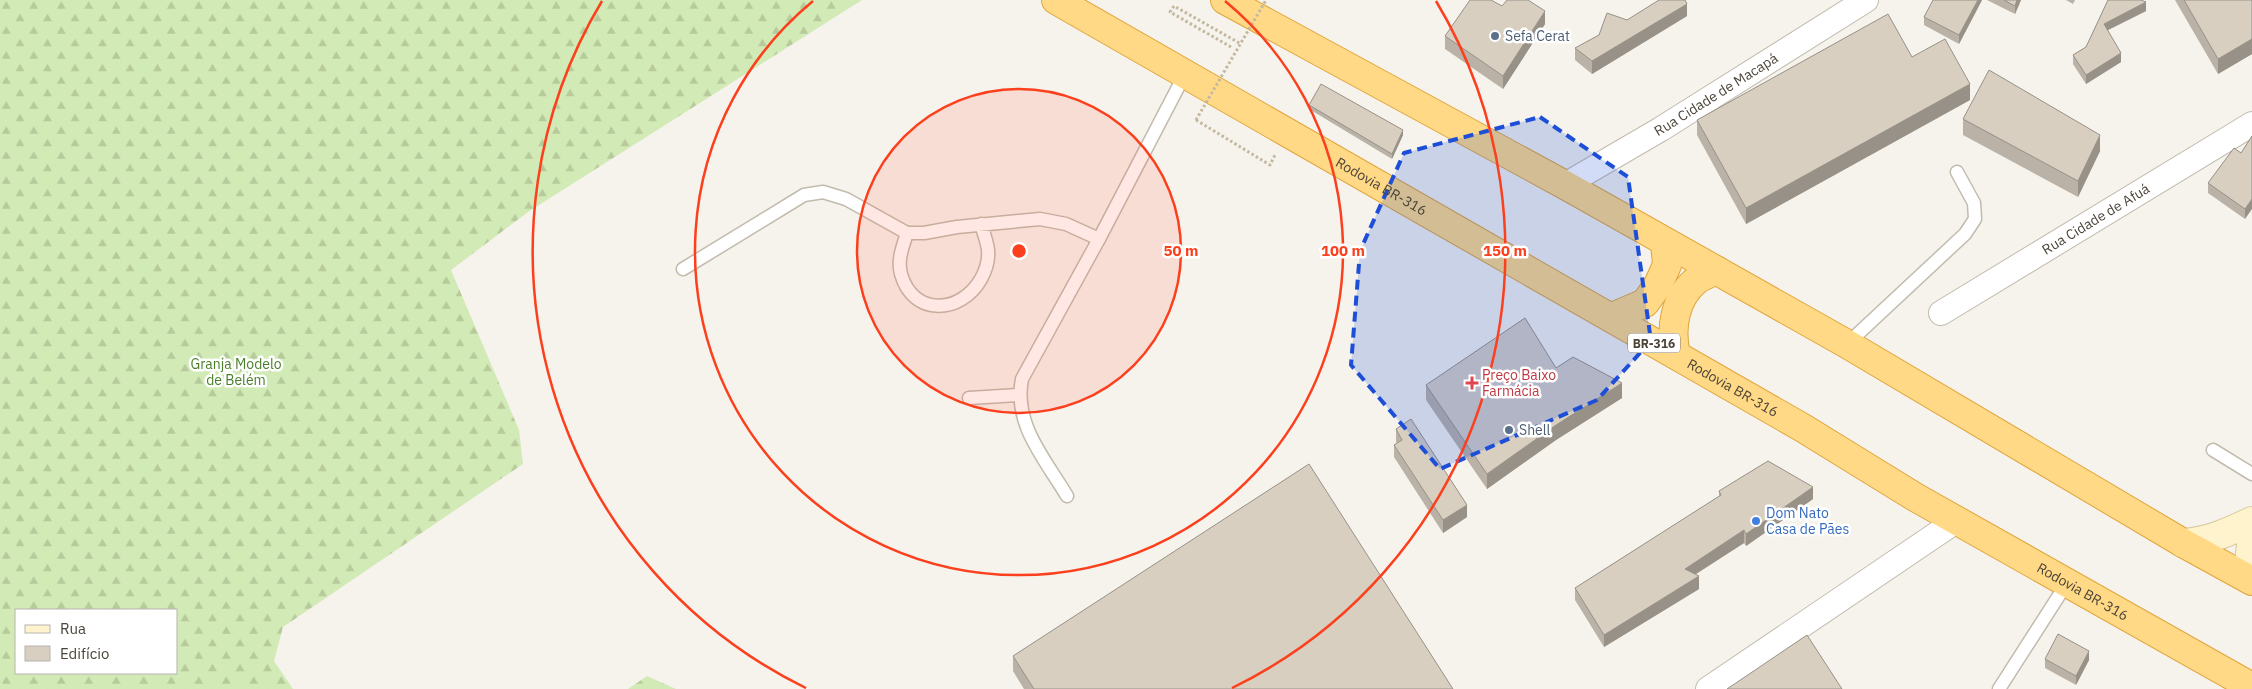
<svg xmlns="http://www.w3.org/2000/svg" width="2252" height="689" font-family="'IBM Plex Sans',sans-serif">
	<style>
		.forest { fill: url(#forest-firs); fill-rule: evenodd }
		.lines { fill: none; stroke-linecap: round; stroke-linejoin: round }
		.service-casing { stroke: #c2bbae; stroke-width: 15 }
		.minor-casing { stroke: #c2bbae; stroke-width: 26 }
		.secondary-casing { stroke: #d6c79b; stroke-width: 30 }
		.trunk-casing { stroke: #e0a43c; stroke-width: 30 }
		.path { stroke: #c4b79f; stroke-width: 3; stroke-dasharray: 2.5 2.5; stroke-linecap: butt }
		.service { stroke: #fff; stroke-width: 12 }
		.minor { stroke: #fff; stroke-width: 24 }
		.secondary { stroke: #fff3cd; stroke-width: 28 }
		.trunk { stroke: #ffd985; stroke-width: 28 }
		.path-bridge { stroke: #c4b79f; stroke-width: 3; stroke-dasharray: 2.5 2.5; stroke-linecap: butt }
		.wall { fill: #bab2a6 }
		.shaded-wall { fill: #979187 }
		.building { fill: #d8cfc1; stroke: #979187 }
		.marked { fill: #1d4ed8; fill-opacity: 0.2; stroke: #1d4ed8; stroke-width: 4; stroke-dasharray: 10 6; stroke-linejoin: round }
		.ring { fill: none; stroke: #fc3f1d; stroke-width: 2.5 }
		.service-dot { fill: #5c6f8a; stroke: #fff; stroke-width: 2 }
		.health-dot { fill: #e0444e; stroke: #fff; stroke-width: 2 }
		.shop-dot { fill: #3f7fe0; stroke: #fff; stroke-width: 2 }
		.labels { text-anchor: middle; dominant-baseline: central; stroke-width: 5; stroke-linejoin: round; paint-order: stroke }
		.shield { fill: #fff; stroke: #817c74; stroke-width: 1 }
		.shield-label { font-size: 12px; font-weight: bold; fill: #4b4439 }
		.service-label { font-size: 14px; fill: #4e5e75; stroke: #fff; text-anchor: start }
		.street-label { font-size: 14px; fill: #4b4439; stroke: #fff }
		.park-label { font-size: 14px; fill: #4a7f2a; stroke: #fff }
		.health-label { font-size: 14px; fill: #be3a42; stroke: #fff; text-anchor: start }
		.shop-label { font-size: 14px; fill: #366cbe; stroke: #fff; text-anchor: start }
		.centre { fill: #fc3f1d; stroke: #fff; stroke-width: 2.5 }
		.ring-label { font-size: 15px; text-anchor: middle; font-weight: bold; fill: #fc3f1d; stroke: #fff; stroke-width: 5; stroke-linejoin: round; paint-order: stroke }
	</style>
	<defs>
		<pattern id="forest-firs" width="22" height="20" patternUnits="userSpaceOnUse" patternTransform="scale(1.25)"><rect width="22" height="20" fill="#d2eab5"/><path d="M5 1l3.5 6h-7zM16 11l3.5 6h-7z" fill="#b6ca9c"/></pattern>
	</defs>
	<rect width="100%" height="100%" fill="#f6f3ec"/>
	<g class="forest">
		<path d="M0 0H862L528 212 451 270 519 430 523 464 283 627 274 661 293 689H0ZM176 610V673H16V610Z"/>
		<polygon points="647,676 676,689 628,689"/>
	</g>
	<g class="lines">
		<defs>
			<g id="service">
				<path d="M981 224C983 232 987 241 988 250 989 260 986 270 981 279 961 314 913 317 901 274 897 260 903 246 907 233H924L957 227 1040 219 1066 224 1099 239 1022 379C1013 424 1045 459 1067 496"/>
				<polyline points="1099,239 1185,74"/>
				<polyline points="683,269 804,195 823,192 846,199 907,233"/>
				<polyline points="1847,344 1965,234 1975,219 1974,203 1957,172"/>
				<polyline points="969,398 1019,395"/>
				<polyline points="2213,450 2252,474"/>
				<polyline points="1999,689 2067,583"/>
			</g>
			<g id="minor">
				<path id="s1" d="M1565 185 1661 129 1866 0"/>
				<path id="s2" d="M1941 313 2252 124"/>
				<polyline points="1708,689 1956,521"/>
			</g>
			<g id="secondary">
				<polyline points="2252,537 2249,562 2252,577"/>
				<path d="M2183 543C2209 541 2229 532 2252 521"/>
			</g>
			<g id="trunk">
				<path id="s3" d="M1056 0 1803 428 1915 497 2252 687"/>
				<polyline points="1225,0 1565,185 1847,344 2183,543 2252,581"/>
				<polyline points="1612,317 1645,303 1658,285 1667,265 1665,242"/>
				<path d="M1676 355C1670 329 1674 297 1698 279 1703 276 1710 273 1716 270"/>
			</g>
		</defs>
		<use href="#service" class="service-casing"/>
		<use href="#minor" class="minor-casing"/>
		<use href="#secondary" class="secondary-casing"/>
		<use href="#trunk" class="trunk-casing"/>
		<g class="path">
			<polyline points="1231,47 1170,12 1174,6 1241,44"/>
			<polyline points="1196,120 1270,165 1276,153"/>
		</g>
		<use href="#service" class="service"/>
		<use href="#minor" class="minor"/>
		<use href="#secondary" class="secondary"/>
		<use href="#trunk" class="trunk"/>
		<polyline class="path-bridge" points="1196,120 1266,0"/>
	</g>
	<g class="wall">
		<polygon points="1982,0 1959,44 1924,25 1924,17"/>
		<polygon points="1987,0 2021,0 2015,14"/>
		<polygon points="2066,0 2075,0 2073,4"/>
		<polygon points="2108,0 2146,11 2108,30 2121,62 2086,84 2073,64 2073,55 2086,47"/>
		<polygon points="2175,0 2252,0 2252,54 2218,74"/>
		<polygon points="1502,6 1545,24 1503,89 1445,49 1445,36"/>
		<polygon points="1687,16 1592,74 1575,60 1575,48 1627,20"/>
		<polygon points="1912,57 1970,100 1746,224 1697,135 1697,120"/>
		<polygon points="1309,105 1403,135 1392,159 1309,109"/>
		<polygon points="1963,119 2100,151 2078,197 1963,135"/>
		<polygon points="2252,136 2245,219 2208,193 2208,183 2241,153"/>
		<polygon points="1556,368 1622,398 1556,440 1487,489 1426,400 1426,385"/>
		<polygon points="1396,429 1467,517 1443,533 1394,457 1394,445 1397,443 1396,442"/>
		<polygon points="1719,491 1813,499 1746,546 1744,543 1696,574 1699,589 1604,647 1575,600 1575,588 1719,497"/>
		<polygon points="1013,656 1453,689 1024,689 1013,671"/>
		<polygon points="2045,659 2089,660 2076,685 2045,668"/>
	</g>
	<g class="shaded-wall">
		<polygon points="1978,0 1982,0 1959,44 1959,35"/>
		<polygon points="2017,0 2021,0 2015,14 2015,6"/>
		<polygon points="2146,2 2146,11 2104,32 2104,24"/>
		<polygon points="1687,4 1687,16 1592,74 1592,61"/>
		<polygon points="1545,11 1545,24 1503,89 1503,76"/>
		<polygon points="2252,39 2252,54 2218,74 2218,59"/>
		<polygon points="2121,53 2121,62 2086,84 2086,75"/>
		<polygon points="1970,84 1970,100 1746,224 1746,208"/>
		<polygon points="1403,130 1403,135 1392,159 1392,154"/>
		<polygon points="2100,135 2100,151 2078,197 2078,181"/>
		<polygon points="2252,199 2252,209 2245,219 2245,209"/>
		<polygon points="1622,383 1622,398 1556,440 1487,489 1487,474 1556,425"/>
		<polygon points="1813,487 1813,499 1746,546 1746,534"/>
		<polygon points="1467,505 1467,517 1443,533 1443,520"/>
		<polygon points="1744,530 1744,543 1685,581 1685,569"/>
		<polygon points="1699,576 1699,589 1604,647 1604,635"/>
		<polygon points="2089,651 2089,660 2076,685 2076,676"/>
	</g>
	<g class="building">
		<polygon points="1470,0 1491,0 1502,6 1507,0 1528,0 1545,11 1503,76 1445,36"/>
		<polygon points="1659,0 1685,0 1687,4 1592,61 1575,48 1599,35 1607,13 1627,20"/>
		<polygon points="1933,0 1978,0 1959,35 1924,17"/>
		<polygon points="2004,0 2017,0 2015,6"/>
		<polygon points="2108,0 2141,0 2146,2 2104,24 2121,53 2086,75 2073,55 2086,47"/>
		<polygon points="2184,0 2252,0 2252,39 2218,59"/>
		<polygon points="1888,14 1912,57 1945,39 1970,84 1746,208 1697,120"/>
		<polygon points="1989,70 2100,135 2078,181 1963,119"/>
		<polygon points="1321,84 1403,130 1392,154 1309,105"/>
		<polygon points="2252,136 2252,199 2245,209 2208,183 2234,148 2241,153"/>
		<polygon points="1525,318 1556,368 1573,357 1622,383 1556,425 1487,474 1426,385"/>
		<polygon points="1411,419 1467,505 1443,520 1394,445 1402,440 1396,429"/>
		<polygon points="1768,461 1813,487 1746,534 1744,530 1685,569 1699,576 1604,635 1575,588 1721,495 1719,491"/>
		<polygon points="1309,464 1453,689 1034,689 1013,656"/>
		<polygon points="2058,634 2089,651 2076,676 2045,659"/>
		<polygon points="1807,635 1842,689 1727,689"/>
	</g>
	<path class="marked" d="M1540 117 1628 177 1651 341 1597 400 1440 469 1351 365 1360 251 1404 153Z"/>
	<circle cx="1019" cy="251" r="162" fill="#fc3f1d" fill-opacity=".12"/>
	<g class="ring">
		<circle cx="1019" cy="251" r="162"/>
		<path d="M1225 1A324 324 0 1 1 813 1"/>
		<path d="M806 688A486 486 0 0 1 602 1M1436 1A486 486 0 0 1 1232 688"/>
	</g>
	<g class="service-dot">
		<circle cx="1495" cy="36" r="5"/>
		<circle cx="1509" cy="430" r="5"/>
	</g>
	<path class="health-dot" d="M1469.5 375.5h5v5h5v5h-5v5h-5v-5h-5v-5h5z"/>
	<circle class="shop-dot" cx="1756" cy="521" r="5"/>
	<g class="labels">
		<rect class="shield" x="1628" y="333.5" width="52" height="19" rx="4"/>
		<g class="shield-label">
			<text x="1654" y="343">BR-316</text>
		</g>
		<g class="service-label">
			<text x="1505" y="36">Sefa Cerat</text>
			<text x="1519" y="430">Shell</text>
		</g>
		<g class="street-label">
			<text stroke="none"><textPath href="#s1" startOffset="176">Rua Cidade de Macapá</textPath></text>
			<text stroke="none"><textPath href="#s3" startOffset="375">Rodovia BR-316</textPath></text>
			<text stroke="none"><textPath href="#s2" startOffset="181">Rua Cidade de Afuá</textPath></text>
			<text stroke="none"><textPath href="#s3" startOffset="780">Rodovia BR-316</textPath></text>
			<text stroke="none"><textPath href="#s3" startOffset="1185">Rodovia BR-316</textPath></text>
		</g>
		<g class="park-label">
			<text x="236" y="364">Granja Modelo<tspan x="236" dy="16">de Belém</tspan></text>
		</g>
		<g class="health-label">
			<text x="1482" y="375">Preço Baixo<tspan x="1482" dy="16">Farmácia</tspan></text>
		</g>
		<g class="shop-label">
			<text x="1766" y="513">Dom Nato<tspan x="1766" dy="16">Casa de Pães</tspan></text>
		</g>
	</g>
	<circle cx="1019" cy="251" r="8" class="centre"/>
	<g class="ring-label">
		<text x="1181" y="256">50 m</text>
		<text x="1343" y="256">100 m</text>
		<text x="1505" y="256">150 m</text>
	</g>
	<rect x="15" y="609" width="162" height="65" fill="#ffffff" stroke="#b7b4b0"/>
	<rect x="25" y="625" width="25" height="8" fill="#fff3cd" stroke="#b7b4b0"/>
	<text x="60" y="634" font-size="15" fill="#4b4439">Rua</text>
	<rect x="25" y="646" width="25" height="15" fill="#d8cfc1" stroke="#b7b4b0"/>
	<text x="60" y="659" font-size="15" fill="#4b4439">Edifício</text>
</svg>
